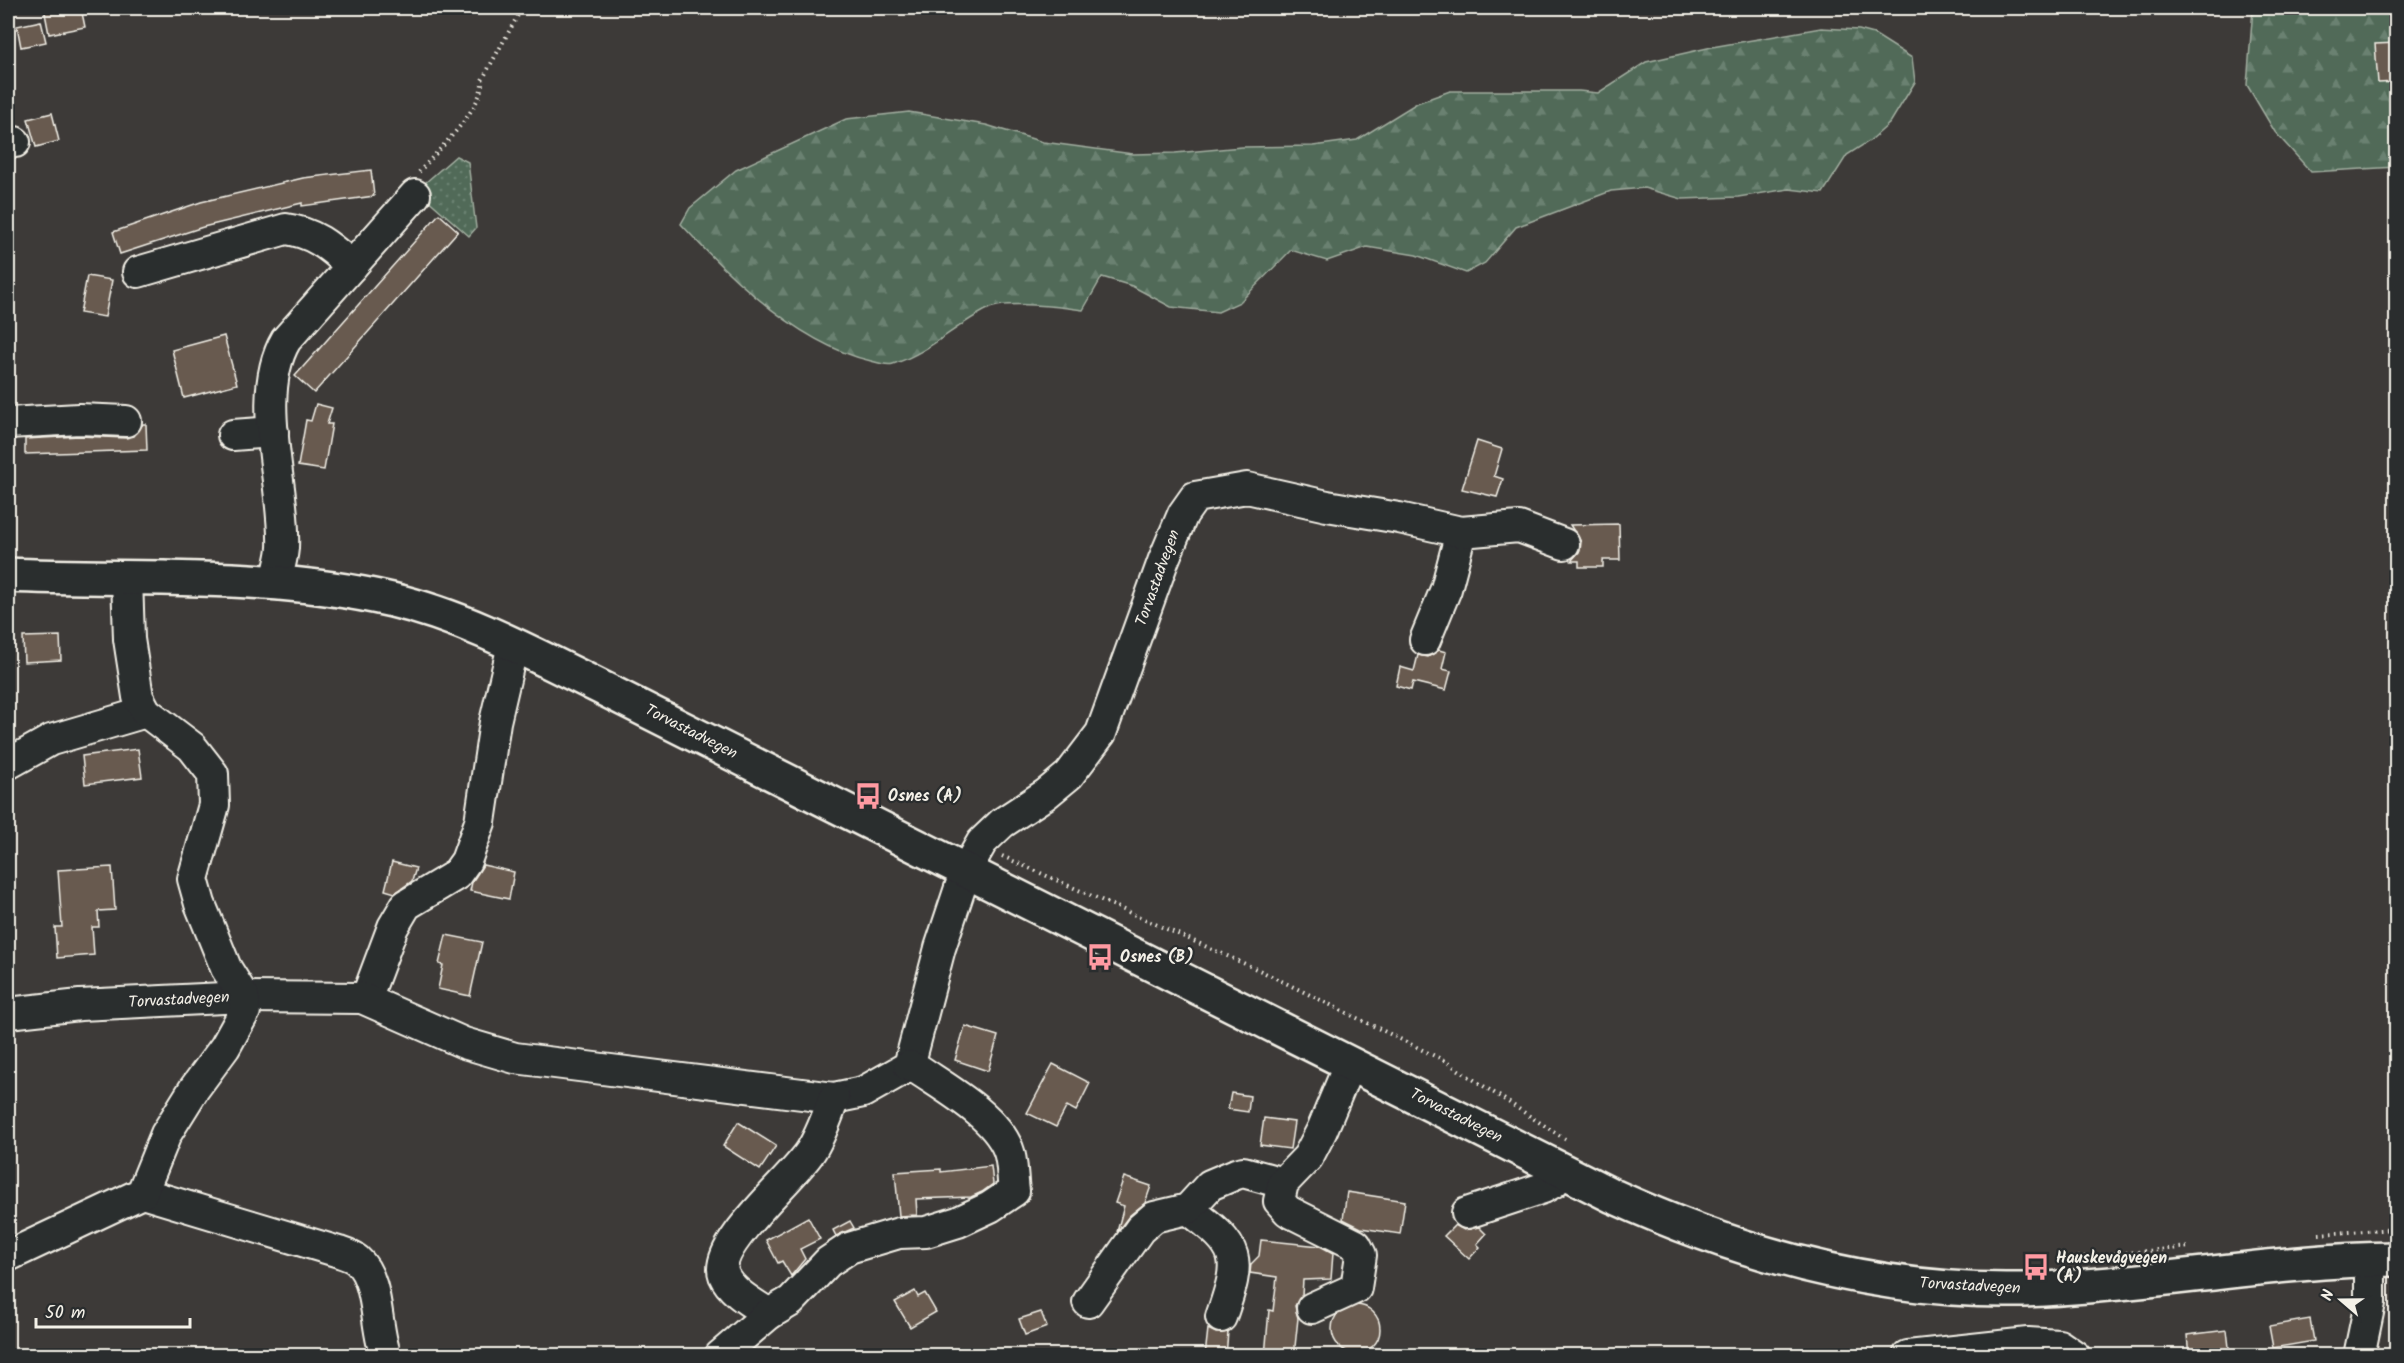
<svg xmlns="http://www.w3.org/2000/svg" width="2404" height="1363" font-family="Kalam,sans-serif">
	<style>
		.forest { fill: url(#forest-firs); stroke: #a2aea0; stroke-width: 1.5 }
		.park { fill: url(#park-dots); stroke: #a2aea0; stroke-width: 1.5 }
		.building { fill: #685a50; stroke: #f4f1e8; stroke-width: 1.5 }
		.lines { fill: none; stroke-linecap: round; stroke-linejoin: round }
		.minor-casing { stroke: #f4f1e8; stroke-width: 34 }
		.major-casing { stroke: #f4f1e8; stroke-width: 38 }
		.path { stroke: #f4f1e8; stroke-width: 4; stroke-dasharray: 1.5 4.5; stroke-linecap: butt }
		.minor { stroke: #2a2d2e; stroke-width: 30 }
		.major { stroke: #2a2d2e; stroke-width: 33 }
		.labels { text-anchor: middle; dominant-baseline: central; stroke-width: 4.5; stroke-linejoin: round; paint-order: stroke }
		.street-label { font-size: 16px; fill: #f4f1e8; stroke: #2a2d2e }
		.poi-label { font-size: 16px; font-weight: bold; fill: #f4f1e8; stroke: #2a2d2e; text-anchor: start }
	</style>
	<defs>
		<pattern id="forest-firs" width="22" height="20" patternUnits="userSpaceOnUse" patternTransform="scale(1.5)"><rect width="22" height="20" fill="#516b59"/><path d="M5 1l3.5 6h-7zM16 11l3.5 6h-7z" fill="#6b8171"/></pattern>
		<pattern id="park-dots" width="8" height="8" patternUnits="userSpaceOnUse" patternTransform="scale(1.5)"><rect width="8" height="8" fill="#516b59"/><path d="M2 2h.1M6 6h.1" fill="none" stroke="#6b8171" stroke-width="1.8" stroke-linecap="round"/></pattern>
	</defs>
	<rect width="100%" height="100%" fill="#3d3a38"/>
	<filter id="ink" filterUnits="userSpaceOnUse"><feTurbulence type="fractalNoise" baseFrequency=".0167" numOctaves="2"/><feDisplacementMap in="SourceGraphic" scale="12" xChannelSelector="R" yChannelSelector="G"/><feConvolveMatrix kernelMatrix="1 2 1 2 8 2 1 2 1" color-interpolation-filters="sRGB"/></filter>
	<g filter="url(#ink)">
		<g class="forest">
			<polygon points="2253,8 2396,8 2396,167 2311,172 2275,132 2247,85"/>
			<path d="M1821 28 1859 30 1874 34 1912 58 1915 82 1890 123 1871 140 1847 155 1823 193 1789 189 1738 197 1682 199 1644 188 1611 191 1516 227 1485 263 1466 273 1416 255 1367 247 1327 261 1291 250 1240 302 1218 312 1171 307 1132 286 1102 277 1083 310C1062 307 1005 300 988 309 955 325 929 353 893 364 887 366 878 363 871 361 800 345 729 277 681 224L690 208 736 170 846 119 909 112 986 125 1043 142 1133 154 1175 153 1242 147 1313 146 1357 140 1417 103 1450 91H1579L1598 93 1646 62 1712 47Z"/>
		</g>
		<polygon class="park" points="456,156 468,162 476,228 469,236 417,190"/>
		<g class="building">
			<polygon points="44,8 81,8 85,27 49,34"/>
			<polygon points="41,21 46,42 21,47 17,26"/>
			<polygon points="2397,43 2397,82 2378,83 2375,44"/>
			<polygon points="52,113 59,141 36,147 28,119"/>
			<polygon points="371,170 374,196 302,206 302,203 203,227 120,254 113,232 201,202 303,178"/>
			<polygon points="439,214 458,231 314,393 295,376"/>
			<polygon points="87,276 112,280 105,317 80,313"/>
			<polygon points="224,336 237,384 184,398 172,350"/>
			<polygon points="316,404 332,408 327,424 332,424 324,470 298,466 306,420 311,421"/>
			<polygon points="143,424 146,424 147,450 25,454 25,439 79,436 126,438 134,436"/>
			<polygon points="1477,441 1502,449 1494,476 1503,479 1497,497 1462,489"/>
			<polygon points="1619,524 1620,560 1603,560 1603,567 1579,567 1579,561 1571,561 1580,551 1581,542 1570,525"/>
			<polygon points="60,636 61,660 24,662 23,637"/>
			<polygon points="1439,650 1446,652 1442,669 1451,671 1446,690 1413,682 1411,690 1396,686 1400,667 1414,671 1418,655 1428,657"/>
			<polygon points="138,749 142,777 85,784 82,756"/>
			<polygon points="392,862 416,868 412,881 395,893 385,890"/>
			<polygon points="483,865 514,872 509,899 470,891 472,882"/>
			<polygon points="112,867 115,910 98,911 99,927 92,927 94,955 57,958 55,927 62,927 58,870"/>
			<polygon points="446,935 482,942 470,996 438,989 443,965 439,964"/>
			<polygon points="965,1026 998,1036 988,1071 955,1060"/>
			<polygon points="1053,1064 1090,1083 1076,1111 1067,1106 1056,1127 1027,1113"/>
			<polygon points="1231,1093 1250,1096 1248,1112 1228,1109"/>
			<polygon points="1264,1118 1294,1122 1290,1149 1260,1145"/>
			<polygon points="738,1122 776,1146 760,1170 723,1146"/>
			<polygon points="991,1166 993,1184 982,1192 971,1197 916,1199 917,1215 899,1216 895,1172 941,1169 941,1172"/>
			<polygon points="1124,1177 1151,1186 1145,1203 1129,1216 1117,1232 1124,1206 1115,1203"/>
			<polygon points="1347,1192 1405,1201 1400,1234 1361,1228 1343,1219"/>
			<polygon points="808,1217 820,1239 800,1249 805,1259 791,1276 782,1261 778,1263 766,1240"/>
			<polygon points="850,1221 854,1228 836,1236 833,1230"/>
			<polygon points="1455,1225 1464,1230 1479,1227 1486,1234 1477,1244 1480,1247 1469,1259 1444,1236"/>
			<polygon points="1261,1240 1320,1246 1333,1253 1331,1279 1303,1280 1302,1295 1295,1306 1298,1318 1294,1356 1265,1356 1269,1310 1273,1311 1277,1277 1250,1273 1251,1264 1259,1256"/>
			<polygon points="915,1291 918,1297 925,1293 936,1312 910,1327 895,1302"/>
			<circle cx="1356" cy="1329" r="24"/>
			<polygon points="1041,1312 1047,1327 1025,1335 1019,1319"/>
			<polygon points="2310,1319 2314,1341 2273,1348 2269,1326"/>
			<polygon points="1208,1329 1216,1333 1228,1332 1226,1356 1205,1356"/>
			<polygon points="2227,1330 2230,1356 2189,1356 2187,1335"/>
		</g>
		<g class="lines">
			<defs>
				<g id="minor">
					<polyline points="8,143 15,142"/>
					<path d="M138 272 286 229C315 233 330 247 352 266"/>
					<polyline points="8,423 79,419 126,421"/>
					<polyline points="233,435 273,432"/>
					<path d="M275 584C278 573 282 560 283 548 286 486 253 396 286 340L415 195"/>
					<polyline points="1425,640 1446,589 1461,532"/>
					<polyline points="8,764 51,740 146,712"/>
					<polyline points="366,999 393,927 406,905 456,875 466,861 480,822 495,722 513,645"/>
					<polyline points="8,1013 80,1005 244,997 362,998 464,1043 515,1058 834,1098 863,1092 909,1066 940,948 966,870 982,842 1002,823 1046,794 1069,775 1101,733 1164,559 1183,514 1195,497 1247,488 1327,506 1399,518 1461,532 1519,527 1564,544"/>
					<path d="M142 1193 339 1252C345 1254 352 1256 357 1260 380 1280 375 1330 386 1356"/>
					<path d="M1188 1209C1241 1248 1242 1257 1221 1317"/>
					<polyline points="1467,1213 1543,1188 1554,1182 1562,1170"/>
					<polyline points="8,1256 142,1193 166,1134 194,1089 225,1047 245,1011 244,997 226,968 200,904 193,879 214,805 213,774 192,747 146,712 138,697 129,639 127,578"/>
					<polyline points="1088,1302 1140,1229 1154,1217 1188,1209 1210,1185 1236,1174 1243,1172 1283,1183"/>
					<polyline points="1312,1308 1356,1288 1361,1255 1356,1245 1288,1211 1279,1201 1283,1183 1308,1157 1322,1130 1350,1063"/>
					<path d="M769 1314C754 1304 731 1292 724 1275 712 1244 797 1176 812 1149 821 1134 828 1115 834 1098"/>
					<path d="M720 1356 769 1314 791 1301 828 1262 849 1248 899 1233 926 1232 958 1222 990 1207 1014 1191C1012 1178 1013 1161 1008 1149 995 1116 947 1089 919 1070L909 1066"/>
					<polyline points="1908,1356 2028,1343 2059,1345 2075,1356"/>
					<polyline points="2359,1356 2370,1303 2370,1260"/>
				</g>
				<path id="major" d="M8 575C131 581 271 571 392 600 465 617 533 654 600 687L1613 1196C1749 1258 1893 1297 2044 1289 2162 1283 2278 1260 2396 1259"/>
			</defs>
			<use href="#minor" class="minor-casing"/>
			<use href="#major" class="major-casing"/>
			<g class="path">
				<path d="M419 172C437 151 484 108 482 80L522 8"/>
				<polyline points="1002,856 1261,971 1445,1061 1565,1139"/>
				<polyline points="2319,1234 2396,1229"/>
				<polyline points="2072,1258 2190,1247"/>
			</g>
			<use href="#minor" class="minor"/>
			<use href="#major" class="major"/>
		</g>
	</g>
	<defs>
		<symbol id="bus-bare" viewBox="-9 -9 18 18"><path d="M-5-6H5V4H4V6H2V4H-2V6H-4V4H-5ZM-3.5-4V0h7V-4ZM-3.5 1.2v1.5H-2V1.2ZM2 1.2v1.5H3.5V1.2Z" fill="#ff9aa2" stroke="#2a2d2e" stroke-width="2.5" paint-order="stroke"/></symbol>
	</defs>
	<g fill-rule="evenodd">
		<use href="#bus-bare" x="849" y="777" width="38" height="38"/>
		<use href="#bus-bare" x="1081" y="938" width="38" height="38"/>
		<use href="#bus-bare" x="2017" y="1248" width="38" height="38"/>
	</g>
	<g class="labels">
		<g class="street-label">
			<text transform="translate(1158 578) rotate(-70)">Torvastadvegen</text>
			<text transform="translate(691 732) rotate(27)">Torvastadvegen</text>
			<text transform="translate(179 1000) rotate(-3)">Torvastadvegen</text>
			<text transform="translate(1456 1116) rotate(27)">Torvastadvegen</text>
			<text transform="translate(1970 1286) rotate(3)">Torvastadvegen</text>
		</g>
		<g class="poi-label">
			<text x="888" y="796">Osnes (A)</text>
			<text x="1120" y="957">Osnes (B)</text>
			<text x="2056" y="1258">Hauskevågvegen<tspan x="2056" dy="18">(A)</tspan></text>
		</g>
	</g>
	<rect width="2404" height="1363" fill="none" stroke="#2a2d2e" stroke-width="30"/>
	<rect x="15" y="15" width="2374" height="1333" fill="none" stroke="#f4f1e8" stroke-width="2" filter="url(#ink)"/>
	<g transform="translate(2341 1300) rotate(290)" stroke="#2a2d2e" stroke-width="4.5" paint-order="stroke">
	<path d="M0-4.5L10 22L0 15L-10 22Z" fill="#f4f1e8"/>
	<text y="-9" font-size="16" font-weight="bold" text-anchor="middle" fill="#f4f1e8">N</text>
	</g>
	<path d="M36 1318v9h154v-9" fill="none" stroke="#f4f1e8" stroke-width="3"/>
	<text x="45" y="1318" font-size="18" fill="#f4f1e8" stroke="#2a2d2e" stroke-width="4.5" paint-order="stroke">50 m</text>
</svg>
